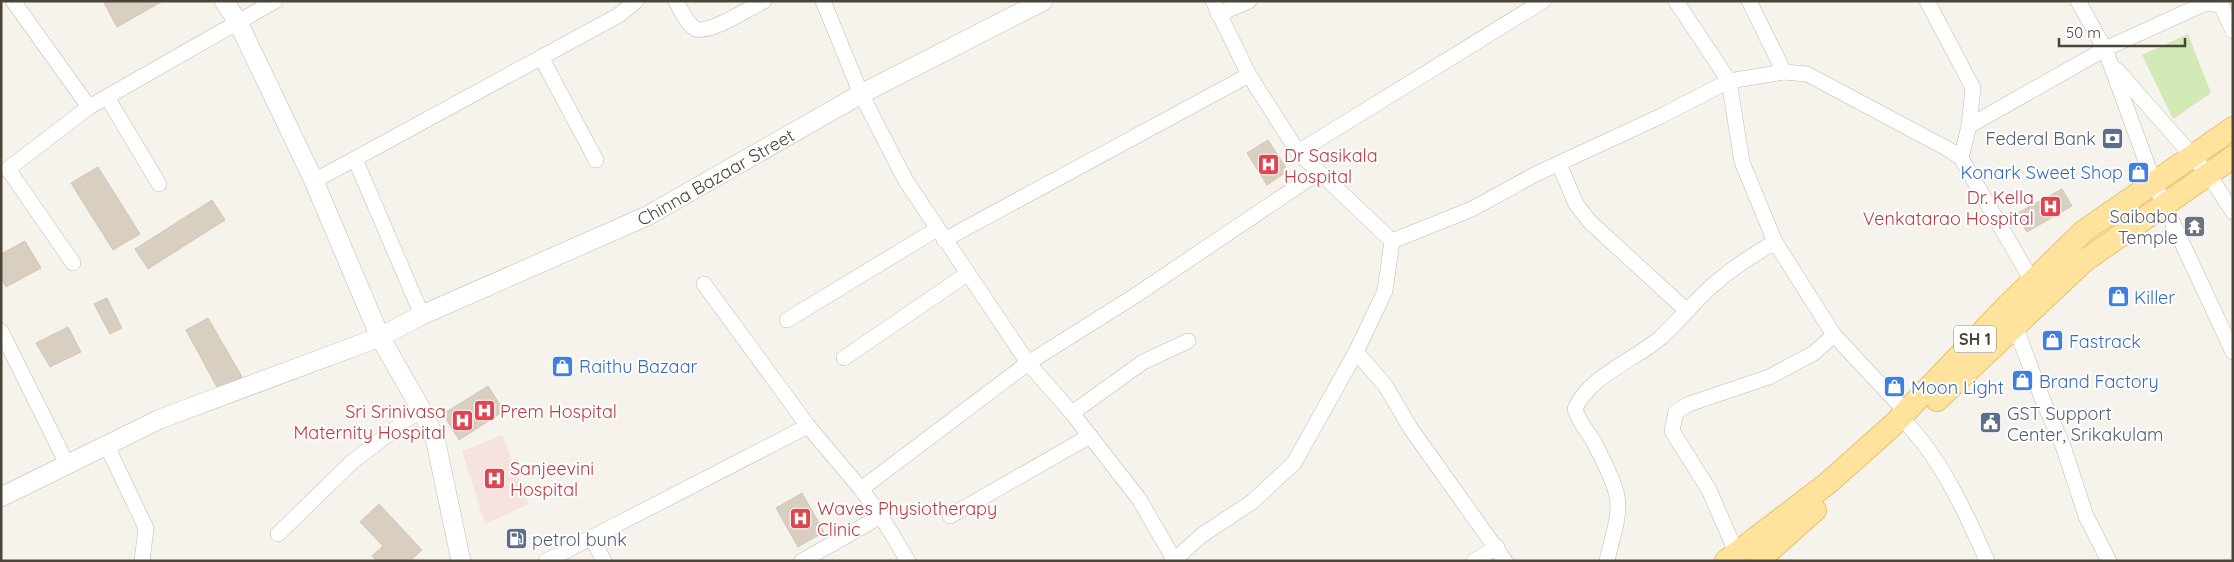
<svg xmlns="http://www.w3.org/2000/svg" width="2234" height="562" font-family="Quicksand,sans-serif">
	<style>
		.medical { fill: #f6e3e0 }
		.green { fill: #d2eab5 }
		.building { fill: #d8cfc1; stroke: #d3c7b4 }
		.lines { fill: none; stroke-linecap: round; stroke-linejoin: round }
		.minor-casing { stroke: #c2bbae; stroke-width: 16 }
		.tertiary-casing { stroke: #c2bbae; stroke-width: 20 }
		.primary-casing { stroke: #e6c16a; stroke-width: 24 }
		.minor { stroke: #fff; stroke-width: 15 }
		.tertiary { stroke: #fff; stroke-width: 19 }
		.primary { stroke: #ffe39c; stroke-width: 22 }
		.labels { text-anchor: middle; dominant-baseline: central; stroke-width: 4; stroke-linejoin: round; paint-order: stroke }
		.shield { fill: #fff; stroke: #817c74; stroke-width: 1 }
		.shield-label { font-size: 16px; font-weight: bold; fill: #4b4439 }
		.service-label { font-size: 18px; fill: #4e5e75; stroke: #fff; text-anchor: start }
		.health-label { font-size: 18px; fill: #be3a42; stroke: #fff; text-anchor: start }
		.shop-label { font-size: 18px; fill: #366cbe; stroke: #fff; text-anchor: start }
		.street-label { font-size: 18px; fill: #4b4439; stroke: #fff }
		.worship-label { font-size: 18px; fill: #5b616d; stroke: #fff; text-anchor: end }
	</style>
	<rect width="100%" height="100%" fill="#f6f3ec"/>
	<polygon class="medical" points="502,435 529,504 485,524 462,451"/>
	<polygon class="green" points="2188,34 2211,93 2173,119 2142,55"/>
	<g class="building">
		<polygon points="103,1 163,1 117,27"/>
		<polygon points="1268,140 1288,171 1267,185 1247,153"/>
		<polygon points="98,167 140,234 113,250 71,183"/>
		<polygon points="2062,189 2072,206 2027,232 2016,214"/>
		<polygon points="212,200 225,220 148,269 135,249"/>
		<polygon points="25,241 41,268 6,287 1,278 1,254"/>
		<polygon points="107,298 122,328 110,334 94,304"/>
		<polygon points="208,318 242,377 218,389 186,330"/>
		<polygon points="68,327 81,352 50,367 36,343"/>
		<polygon points="488,386 504,411 459,440 443,414"/>
		<polygon points="802,493 824,532 798,547 776,508"/>
		<polygon points="379,504 422,550 410,561 377,561 372,556 383,546 360,522"/>
	</g>
	<g class="lines">
		<defs>
			<g id="minor">
				<polyline points="13,1 89,107 275,1"/>
				<path d="M676 1C681 10 686 24 696 29 709 34 750 8 764 1"/>
				<polyline points="823,1 861,94 906,181 1028,363 1072,413 1139,499 1175,561"/>
				<polyline points="1676,1 1729,81 1742,162 1775,242"/>
				<polyline points="1749,1 1784,72"/>
				<polyline points="1927,1 1973,88 1969,126 1961,158"/>
				<polyline points="2078,1 2105,49 2154,183 2233,352"/>
				<polyline points="1218,14 1249,1"/>
				<polyline points="541,57 596,160"/>
				<polyline points="2117,70 2209,175 2233,212"/>
				<polyline points="107,97 159,184"/>
				<polyline points="1969,126 2105,49 2206,3 2221,5 2233,31"/>
				<polyline points="1298,152 1543,1"/>
				<polyline points="355,159 422,315"/>
				<polyline points="1559,164 1576,204 1590,222 1686,310"/>
				<polyline points="314,181 619,15 636,1"/>
				<polyline points="944,240 1249,75"/>
				<polyline points="1392,241 1472,209 1536,174 1661,116 1729,81 1784,72 1807,74 1946,148 1961,158 2032,281"/>
				<polyline points="73,263 8,169 89,107"/>
				<polyline points="704,284 808,426"/>
				<polyline points="787,320 937,229"/>
				<polyline points="2015,326 2042,398 2063,446 2086,516 2109,561"/>
				<polyline points="1,331 67,464"/>
				<polyline points="1356,352 1385,385 1411,429 1505,561"/>
				<polyline points="844,358 967,274"/>
				<polyline points="1072,413 1143,362 1188,341"/>
				<path d="M1909 426C1942 461 1968 517 1987 561"/>
				<polyline points="106,444 146,528 142,561"/>
				<polyline points="861,489 1028,363 1133,297 1319,172"/>
				<polyline points="950,516 1090,436"/>
				<polyline points="278,534 352,462 421,409"/>
				<polyline points="592,538 604,561"/>
				<polyline points="1737,554 1709,490 1672,431 1676,412 1689,404 1769,377 1814,353 1834,335"/>
				<polyline points="546,561 808,426 861,489 881,516 908,561"/>
				<polyline points="802,561 881,516"/>
				<polyline points="1173,561 1202,535 1252,502 1294,463 1356,352 1385,291 1392,241 1298,152 1249,75 1213,1"/>
				<polyline points="1474,561 1497,547"/>
				<path d="M1607 561C1611 541 1621 516 1617 496 1613 477 1602 459 1594 442 1586 429 1580 424 1575 409 1588 377 1634 360 1659 339 1678 322 1694 302 1713 285 1732 268 1753 255 1775 242L1834 335 1906 412"/>
			</g>
			<g id="tertiary">
				<polyline points="224,1 238,22 314,181 380,337 421,409 435,438 461,561"/>
				<path id="s1" d="M1 497 160 419 380 337 422 315 647 216 861 94 1043 1"/>
			</g>
			<g id="primary">
				<polyline points="1937,400 2084,261 2233,157"/>
				<polyline points="1726,561 1828,483 1894,424 2008,305 2084,231 2233,128"/>
				<polyline points="1758,561 1815,510"/>
			</g>
		</defs>
		<use href="#minor" class="minor-casing"/>
		<use href="#tertiary" class="tertiary-casing"/>
		<use href="#primary" class="primary-casing"/>
		<use href="#minor" class="minor"/>
		<use href="#tertiary" class="tertiary"/>
		<use href="#primary" class="primary"/>
	</g>
	<defs>
		<symbol id="bank-square" viewBox="-11 -11 22 22"><rect x="-9" y="-9" width="18" height="18" rx="4" fill="#5c6f8a" stroke="#fff"/><path d="M-6-4H6V4H-6ZM0-2.3a2.3 2.3 0 1 0 0 4.6a2.3 2.3 0 1 0 0-4.6Z" fill="#fff"/></symbol>
		<symbol id="hospital-square" viewBox="-11 -11 22 22"><rect x="-9" y="-9" width="18" height="18" rx="4" fill="#e0444e" stroke="#fff"/><path d="M-5-5h3v3.5h4V-5h3V5h-3V1.5h-4V5h-3Z" fill="#fff"/></symbol>
		<symbol id="shop-square" viewBox="-11 -11 22 22"><rect x="-9" y="-9" width="18" height="18" rx="4" fill="#3f7fe0" stroke="#fff"/><path d="M-5-2.5h2.3a2.7 3.5 0 0 1 5.4 0H5L5.5 6h-11ZM-1.5-2.5h3a1.5 2.3 0 0 0-3 0Z" fill="#fff"/></symbol>
		<symbol id="temple-square" viewBox="-11 -11 22 22"><rect x="-9" y="-9" width="18" height="18" rx="4" fill="#6b7280" stroke="#fff"/><path d="M0-6L5-2H3V0L6.5 2.5H4V6H1.5V3h-3V6H-4V2.5H-6.5L-3 0V-2H-5Z" fill="#fff"/></symbol>
		<symbol id="civic-square" viewBox="-11 -11 22 22"><rect x="-9" y="-9" width="18" height="18" rx="4" fill="#5c6f8a" stroke="#fff"/><path d="M-.6-6.5H3V-4.5H.6V-3L4-1V1h2V6H-6V1h2V-1L-.6-3ZM-1.2 2.5V6h2.4V2.5Z" fill="#fff"/></symbol>
		<symbol id="fuel-square" viewBox="-11 -11 22 22"><rect x="-9" y="-9" width="18" height="18" rx="4" fill="#5c6f8a" stroke="#fff"/><path d="M-5.5-6h7V0h2V4h1.3V-2.5L3-4.5l.8-.8L6-3V5H2.5V1h-1V6h-7ZM-4.2-4.7v3.2H.2V-4.7Z" fill="#fff"/></symbol>
	</defs>
	<g fill-rule="evenodd">
		<use href="#bank-square" x="2100" y="126" width="25" height="25"/>
		<use href="#hospital-square" x="1256" y="152" width="25" height="25"/>
		<use href="#shop-square" x="2126" y="160" width="25" height="25"/>
		<use href="#hospital-square" x="2038" y="194" width="25" height="25"/>
		<use href="#temple-square" x="2182" y="214" width="25" height="25"/>
		<use href="#shop-square" x="2106" y="284" width="25" height="25"/>
		<use href="#shop-square" x="2040" y="328" width="25" height="25"/>
		<use href="#shop-square" x="550" y="354" width="25" height="25"/>
		<use href="#shop-square" x="2010" y="368" width="25" height="25"/>
		<use href="#shop-square" x="1882" y="374" width="25" height="25"/>
		<use href="#hospital-square" x="472" y="398" width="25" height="25"/>
		<use href="#hospital-square" x="450" y="408" width="25" height="25"/>
		<use href="#civic-square" x="1978" y="410" width="25" height="25"/>
		<use href="#hospital-square" x="482" y="466" width="25" height="25"/>
		<use href="#hospital-square" x="788" y="506" width="25" height="25"/>
		<use href="#fuel-square" x="504" y="526" width="25" height="25"/>
	</g>
	<g class="labels">
		<rect class="shield" x="1954" y="325.5" width="42" height="27" rx="4"/>
		<g class="shield-label">
			<text x="1975" y="339">SH 1</text>
		</g>
		<g class="service-label">
			<text x="2096" y="138" text-anchor="end">Federal Bank</text>
			<text x="2007" y="413">GST Support<tspan x="2007" dy="21">Center, Srikakulam</tspan></text>
			<text x="532" y="539">petrol bunk</text>
		</g>
		<g class="health-label">
			<text x="1284" y="155">Dr Sasikala<tspan x="1284" dy="21">Hospital</tspan></text>
			<text x="2034" y="197" text-anchor="end">Dr. Kella<tspan x="2034" dy="21">Venkatarao Hospital</tspan></text>
			<text x="446" y="411" text-anchor="end">Sri Srinivasa<tspan x="446" dy="21">Maternity Hospital</tspan></text>
			<text x="500" y="411">Prem Hospital</text>
			<text x="510" y="468">Sanjeevini<tspan x="510" dy="21">Hospital</tspan></text>
			<text x="817" y="508">Waves Physiotherapy<tspan x="817" dy="21">Clinic</tspan></text>
		</g>
		<g class="shop-label">
			<text x="2123" y="172" text-anchor="end">Konark Sweet Shop</text>
			<text x="2134" y="297">Killer</text>
			<text x="2069" y="341">Fastrack</text>
			<text x="579" y="366">Raithu Bazaar</text>
			<text x="2039" y="381">Brand Factory</text>
			<text x="1911" y="387">Moon Light</text>
		</g>
		<g class="street-label">
			<text stroke="none"><textPath href="#s1" startOffset="784">Chinna Bazaar Street</textPath></text>
		</g>
		<g class="worship-label">
			<text x="2178" y="216">Saibaba<tspan x="2178" dy="21">Temple</tspan></text>
		</g>
	</g>
	<rect width="2234" height="562" fill="none" stroke="#4b4439" stroke-width="5"/>
	<path d="M2059 38v8h126v-8" fill="none" stroke="#4b4439" stroke-width="2.5"/>
	<text x="2066" y="38" font-size="15" fill="#4b4439" stroke="#ffffff" stroke-width="4" paint-order="stroke">50 m</text>
</svg>
